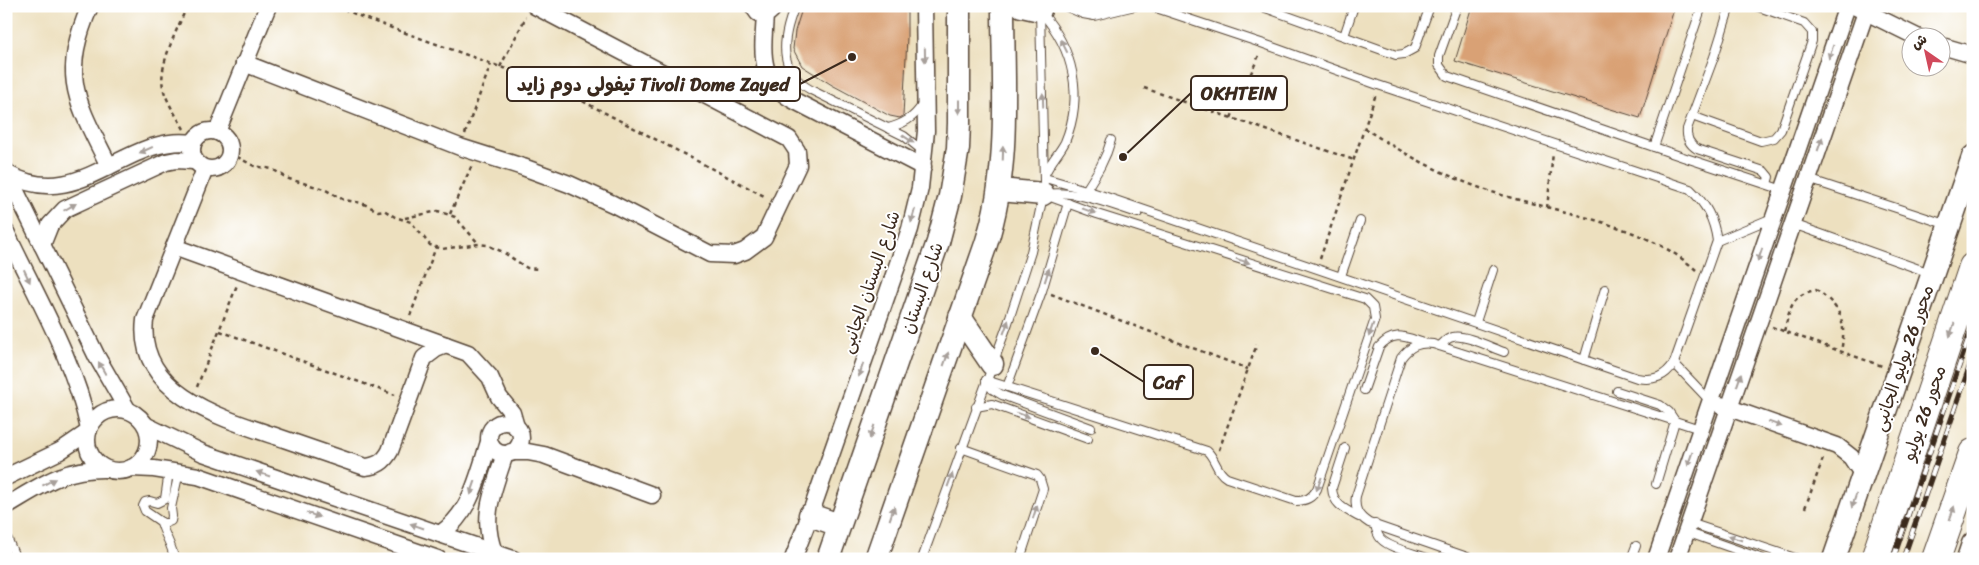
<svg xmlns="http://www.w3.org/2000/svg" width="1979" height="565" font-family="Sriracha,'Playpen Sans Arabic',sans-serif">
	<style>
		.building { fill: #d9a174 }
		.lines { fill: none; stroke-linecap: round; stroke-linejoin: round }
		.lane-casing { stroke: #564536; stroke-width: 10 }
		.street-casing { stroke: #564536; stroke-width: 19 }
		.secondary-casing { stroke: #564536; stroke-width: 25 }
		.highway-casing { stroke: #564536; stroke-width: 30 }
		.path { stroke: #564536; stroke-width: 2.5; stroke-dasharray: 4 4; stroke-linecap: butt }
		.lane { stroke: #fff; stroke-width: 8 }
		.street { stroke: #fff; stroke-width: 16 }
		.secondary { stroke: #fff; stroke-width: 22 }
		.highway { stroke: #fff; stroke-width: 28 }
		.rail-casing { stroke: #3b2a1e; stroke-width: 5.5 }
		.rail { stroke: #fff; stroke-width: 4; stroke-dasharray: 11; stroke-linecap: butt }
		.oneway { fill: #a79f9a }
		.labels { text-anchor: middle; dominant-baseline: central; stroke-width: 4; stroke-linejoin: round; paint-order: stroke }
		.street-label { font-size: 18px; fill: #3b2a1e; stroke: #fff }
		.leader { fill: none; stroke: #3b2a1e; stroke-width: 2 }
		.callout-dot { fill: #3b2a1e; stroke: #fff; stroke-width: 2 }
		.callout { fill: #fff; stroke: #3b2a1e; stroke-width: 2 }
		.callout-label { font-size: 19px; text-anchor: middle; font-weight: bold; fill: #3b2a1e }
	</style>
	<rect width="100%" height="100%" fill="#fff"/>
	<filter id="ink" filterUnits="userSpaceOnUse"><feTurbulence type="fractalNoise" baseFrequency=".02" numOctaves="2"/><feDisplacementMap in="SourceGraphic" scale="10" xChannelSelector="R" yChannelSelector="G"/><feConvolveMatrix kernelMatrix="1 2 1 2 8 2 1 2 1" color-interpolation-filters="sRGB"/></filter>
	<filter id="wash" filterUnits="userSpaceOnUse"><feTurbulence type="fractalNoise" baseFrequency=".0096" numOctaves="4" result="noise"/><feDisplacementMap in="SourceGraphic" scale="20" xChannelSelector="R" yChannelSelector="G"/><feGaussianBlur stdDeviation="1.12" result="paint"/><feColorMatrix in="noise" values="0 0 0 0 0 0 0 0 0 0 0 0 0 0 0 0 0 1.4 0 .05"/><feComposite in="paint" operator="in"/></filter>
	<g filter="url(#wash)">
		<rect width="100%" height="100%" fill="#ede0bf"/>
		<g id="blocks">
			<g class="building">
				<polygon points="803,6 907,6 907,37 903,116 900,118 890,116 832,85 802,66 793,49 795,31"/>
				<polygon points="1472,6 1675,6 1640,118 1455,61"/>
			</g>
		</g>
	</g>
	<g filter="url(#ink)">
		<use href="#blocks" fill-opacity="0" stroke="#564536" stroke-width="1"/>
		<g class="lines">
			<defs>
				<g id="lane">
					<path d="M795 6C782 38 777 71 811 90L904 136 924 152"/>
					<polyline points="1065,6 1083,14 1094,16 1135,6"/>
					<polyline points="1097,6 1114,10"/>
					<polyline points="1260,6 1396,55 1404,54 1415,48 1430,6"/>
					<polyline points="1457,6 1439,56 1439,65 1447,76 1683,157 1783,190"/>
					<path d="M1730 6 1714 57 1687 129C1686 138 1689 144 1697 149L1764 171 1769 177 1767 184"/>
					<polyline points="1040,11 1044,182"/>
					<path d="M1041 12C1074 49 1084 96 1065 142 1060 152 1051 161 1046 172"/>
					<polyline points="1344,36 1354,6"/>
					<polyline points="1692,116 1761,141 1774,138 1781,130 1812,41 1812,32 1804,23 1756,6"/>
					<path d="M888 128C903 124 914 118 922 105"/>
					<polyline points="1654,147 1702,6"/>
					<path d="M1045 178 1086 190 1637 378C1654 381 1665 377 1674 363L1717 241C1714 219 1706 204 1690 189L1378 85 1264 44 1150 6"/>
					<polyline points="1808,179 1948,225"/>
					<path d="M1086 190C1097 173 1106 159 1111 140"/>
					<path d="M1046 194C1077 190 1109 204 1138 213"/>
					<polyline points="1793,224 1930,273"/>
					<polyline points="1717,241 1772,218"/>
					<polyline points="1341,276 1360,221"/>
					<polyline points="1476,322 1493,270"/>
					<path d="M1440 346C1444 342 1447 338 1453 337 1465 334 1492 348 1504 352"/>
					<polyline points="1584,360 1605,289"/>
					<polyline points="1674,363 1710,401"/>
					<path d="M986 380 1207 451C1216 459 1216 472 1227 478L1296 501C1306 501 1312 498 1317 489L1375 319 1373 307 1365 299 1097 214 1045 195"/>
					<polyline points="986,380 992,389 1002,395 1091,428"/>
					<polyline points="1007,387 1042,291 1068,203"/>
					<path d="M1364 390 1379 347C1394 330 1405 337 1424 343"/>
					<polyline points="1617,391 1660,405 1669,412 1675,421 1656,484"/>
					<polyline points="976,407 992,404 1088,439"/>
					<polyline points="961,448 1037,475 1040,479 1043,489 1020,559"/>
					<path d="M1345 448 1332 488C1333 505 1346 510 1359 517"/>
					<polyline points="169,471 165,499 157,503 150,501 145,502 143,506 145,511 164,524 171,521 172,516 171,508 179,472"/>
					<path d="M161 522C164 535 173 546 174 559"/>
					<polyline points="1690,523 1798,559"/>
					<path d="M1375 524C1376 530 1377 535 1381 539 1390 549 1418 554 1430 559"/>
					<polyline points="1686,532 1763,559"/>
					<polyline points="6,535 16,559"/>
					<polyline points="922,559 1008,323 1031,252 1043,196"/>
					<path d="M1473 559 1369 523C1358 516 1354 509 1356 496L1401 358C1410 346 1419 342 1433 344L1700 429"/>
					<polyline points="1631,559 1636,546"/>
				</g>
				<g id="street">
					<path d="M90 6C59 78 77 101 109 166"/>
					<path d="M753 6 758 13C765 16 771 13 774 6"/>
					<polyline points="1856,7 1919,38"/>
					<path d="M765 15C763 50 757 80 793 100L923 167"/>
					<polyline points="1942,46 1973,55"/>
					<polyline points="244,63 460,147 523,167 569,184 613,204 710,254 734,255 745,251 764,237 798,165 797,151 789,139 535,6"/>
					<circle cx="211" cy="150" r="19"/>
					<polyline points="217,132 268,6"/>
					<path d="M205 169 145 320C136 394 224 419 278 437 307 447 336 457 365 467 377 466 384 462 390 451L424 358 436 349 446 345"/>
					<polyline points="6,171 97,357 127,409"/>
					<path d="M8 174C80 214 125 133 193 143"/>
					<path d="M6 232C36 296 74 359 89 429"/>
					<polyline points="42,245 50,225 65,209 166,162 176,160 194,161"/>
					<polyline points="174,247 468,353 490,377 499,397 512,413 516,427"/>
					<polyline points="1721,405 1837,446 1851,457 1863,475"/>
					<circle cx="118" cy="440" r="31"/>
					<circle cx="505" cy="438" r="16"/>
					<polyline points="147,426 203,453 513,559"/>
					<polyline points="511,452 528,452 544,455 652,495"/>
					<polyline points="131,468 154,469 198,476 438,559"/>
					<polyline points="6,477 60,451 88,432"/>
					<path d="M6 506C42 485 63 468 106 469"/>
					<path d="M440 534C471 513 478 476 489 442"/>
					<path d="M494 552C480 516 494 489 505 454"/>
					<polyline points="793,559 810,515 910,229 920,188 926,131 924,6"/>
					<polyline points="1656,559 1847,6"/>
					<polyline points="1677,559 1868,6"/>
				</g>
				<g id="secondary">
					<polyline points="1022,6 1040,10"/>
					<polyline points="1000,190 1043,194"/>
					<polyline points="960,317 992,364"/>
					<polyline points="810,515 839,525"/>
					<polyline points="828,559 938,242 950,196 958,148 959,123 959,6"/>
					<path d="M876 559 986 244C1011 167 1003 85 1003 6"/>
					<polyline points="1834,559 1973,157"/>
					<polyline points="1968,559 1973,544"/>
				</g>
				<g id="highway">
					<polyline points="1875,559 1973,267"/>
					<polyline points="1936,559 1973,453"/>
				</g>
			</defs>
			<use href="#lane" class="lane-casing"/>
			<use href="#street" class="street-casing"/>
			<use href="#secondary" class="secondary-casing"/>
			<use href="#highway" class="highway-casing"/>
			<g class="path">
				<polyline points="337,6 364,18 506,69 519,72 544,81 766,197"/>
				<polyline points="500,67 526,17"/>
				<polyline points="1144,88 1354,160"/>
				<polyline points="1231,118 1260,53"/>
				<path d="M1364 128C1404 154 1444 176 1489 191 1555 213 1643 222 1696 270"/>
				<path d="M184 129C177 117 168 104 164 91 156 67 178 29 187 6"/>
				<polyline points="465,134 491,64"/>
				<polyline points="230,153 254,166 272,169 289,179 324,189 344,200 362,203 378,211 384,210 395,217 411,222 430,245 442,249 479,244 487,245 503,252 527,268 540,269"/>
				<polyline points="1547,208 1553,153"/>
				<polyline points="450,214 472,165"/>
				<polyline points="405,218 438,211 455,217 479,244"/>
				<polyline points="1320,259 1376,94"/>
				<polyline points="1051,294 1248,369"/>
				<polyline points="410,316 436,247"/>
				<polyline points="1772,327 1882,366"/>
				<polyline points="220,331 395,395"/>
				<path d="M1784 331C1791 308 1790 295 1816 290 1841 306 1847 323 1841 351"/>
				<polyline points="197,387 237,285"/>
				<polyline points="1219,450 1257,344"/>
				<polyline points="1805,508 1824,456"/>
			</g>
			<use href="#lane" class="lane"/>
			<use href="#street" class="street"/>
			<use href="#secondary" class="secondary"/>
			<use href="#highway" class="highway"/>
			<defs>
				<g id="rail">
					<polyline points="1893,559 1973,325"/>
					<polyline points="1903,559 1973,357"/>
				</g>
			</defs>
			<use href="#rail" class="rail-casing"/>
			<use href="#rail" class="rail"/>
		</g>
		<defs><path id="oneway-solid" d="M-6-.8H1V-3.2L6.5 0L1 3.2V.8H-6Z" transform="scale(1.25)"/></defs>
		<g class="oneway">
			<use href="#oneway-solid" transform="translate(1064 46) rotate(-117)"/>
			<use href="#oneway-solid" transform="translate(1831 52) rotate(109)"/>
			<use href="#oneway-solid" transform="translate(925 55) rotate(89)"/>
			<use href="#oneway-solid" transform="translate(1043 100) rotate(-92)"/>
			<use href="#oneway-solid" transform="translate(959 107) rotate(90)"/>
			<use href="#oneway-solid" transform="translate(908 139) rotate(34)"/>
			<use href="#oneway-solid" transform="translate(1820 144) rotate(-71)"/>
			<use href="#oneway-solid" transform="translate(146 150) rotate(156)"/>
			<use href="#oneway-solid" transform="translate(1003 153) rotate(-88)"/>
			<use href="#oneway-solid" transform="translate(70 207) rotate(-30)"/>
			<use href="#oneway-solid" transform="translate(1089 211) rotate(20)"/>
			<use href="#oneway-solid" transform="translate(913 216) rotate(106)"/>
			<use href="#oneway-solid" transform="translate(1760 255) rotate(109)"/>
			<use href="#oneway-solid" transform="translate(1243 261) rotate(18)"/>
			<use href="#oneway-solid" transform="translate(1047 275) rotate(-72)"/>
			<use href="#oneway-solid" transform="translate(27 276) rotate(65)"/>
			<use href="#oneway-solid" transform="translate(1006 327) rotate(-70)"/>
			<use href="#oneway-solid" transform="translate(1371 330) rotate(109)"/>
			<use href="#oneway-solid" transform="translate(1952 330) rotate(109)"/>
			<use href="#oneway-solid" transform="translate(946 359) rotate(-71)"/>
			<use href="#oneway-solid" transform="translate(102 368) rotate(-119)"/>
			<use href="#oneway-solid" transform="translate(861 370) rotate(109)"/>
			<use href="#oneway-solid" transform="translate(1739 380) rotate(-71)"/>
			<use href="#oneway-solid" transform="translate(1023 415) rotate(20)"/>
			<use href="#oneway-solid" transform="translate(1775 424) rotate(20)"/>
			<use href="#oneway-solid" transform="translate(872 432) rotate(109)"/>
			<use href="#oneway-solid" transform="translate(1690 459) rotate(109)"/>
			<use href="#oneway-solid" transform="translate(263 474) rotate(-161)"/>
			<use href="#oneway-solid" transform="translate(950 480) rotate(-70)"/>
			<use href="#oneway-solid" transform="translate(49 482) rotate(-28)"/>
			<use href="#oneway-solid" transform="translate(1319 484) rotate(111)"/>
			<use href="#oneway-solid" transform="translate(473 488) rotate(109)"/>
			<use href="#oneway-solid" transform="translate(1854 501) rotate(109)"/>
			<use href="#oneway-solid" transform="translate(1035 512) rotate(-72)"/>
			<use href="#oneway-solid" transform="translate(892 513) rotate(-71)"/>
			<use href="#oneway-solid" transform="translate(1952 513) rotate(-71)"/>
			<use href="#oneway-solid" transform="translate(313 515) rotate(19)"/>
			<use href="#oneway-solid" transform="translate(417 526) rotate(-161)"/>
			<use href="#oneway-solid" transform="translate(1735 538) rotate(-161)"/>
		</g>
	</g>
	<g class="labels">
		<g class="street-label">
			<text transform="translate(870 282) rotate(-71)">شارع البستان الجانبى</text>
			<text transform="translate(922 288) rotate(-71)">شارع البستان</text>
			<text transform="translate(1903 358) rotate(-71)">محور 26 يوليو الجانبى</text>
			<text transform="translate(1924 413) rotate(-71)">محور 26 يوليو</text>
		</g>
	</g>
	<path class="leader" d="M852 57L800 84M1123 157L1191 93M1095 351L1144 382"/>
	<g class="callout-dot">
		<circle cx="852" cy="57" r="5"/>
		<circle cx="1123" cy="157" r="5"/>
		<circle cx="1095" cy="351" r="5"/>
	</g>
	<g class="callout">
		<rect x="507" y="67" width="293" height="34" rx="5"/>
		<rect x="1191" y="76" width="96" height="34" rx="5"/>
		<rect x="1144" y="365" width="49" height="34" rx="5"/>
	</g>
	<g class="callout-label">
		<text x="653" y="91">تيفولى دوم زايد Tivoli Dome Zayed</text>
		<text x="1239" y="100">OKHTEIN</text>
		<text x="1168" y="389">Caf</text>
	</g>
	<rect width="1979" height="565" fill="none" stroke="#fff" stroke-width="25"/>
	<g transform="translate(1926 52) rotate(326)"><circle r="24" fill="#ffffff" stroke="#b1aaa5"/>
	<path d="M0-4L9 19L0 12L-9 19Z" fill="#d1495b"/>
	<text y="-8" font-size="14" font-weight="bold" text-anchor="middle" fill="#3b2a1e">ش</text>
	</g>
</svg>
